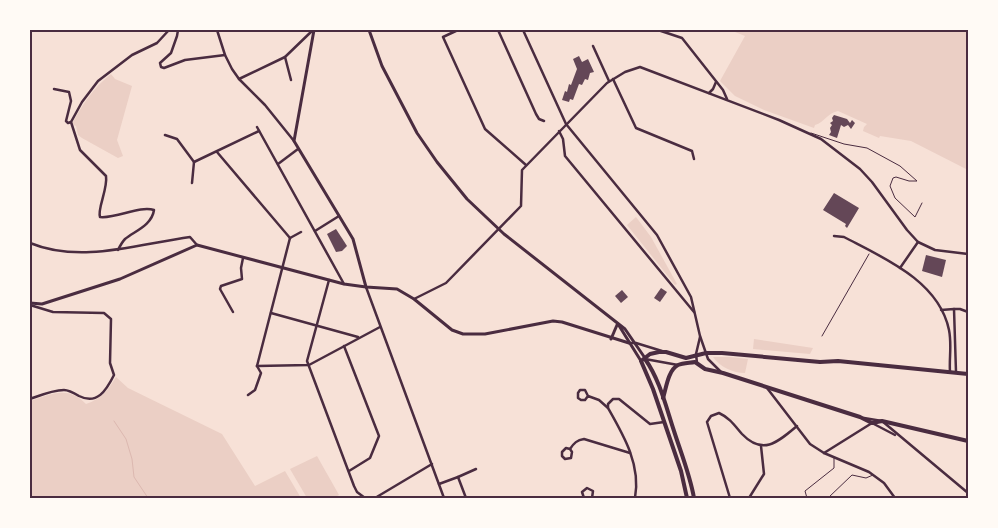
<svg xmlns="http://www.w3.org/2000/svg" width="998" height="528" font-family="Inter,sans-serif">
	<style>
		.green { fill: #ebcfc5 }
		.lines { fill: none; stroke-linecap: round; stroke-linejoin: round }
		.stream { stroke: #dcb8b0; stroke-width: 1 }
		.building { fill: #644757 }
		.path { stroke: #4a2c40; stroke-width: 1 }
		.service { stroke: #4a2c40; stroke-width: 1 }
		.minor { stroke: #4a2c40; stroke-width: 2.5 }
		.tertiary { stroke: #4a2c40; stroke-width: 3 }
		.secondary { stroke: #4a2c40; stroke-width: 4 }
		.neatline { fill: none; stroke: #4a2c40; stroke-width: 2 }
	</style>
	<rect width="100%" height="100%" fill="#f7e1d7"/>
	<g class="green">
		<path d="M730 30H968V170L911 141 880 136 879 138 863 131 864 127 867 124 838 111C826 114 825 122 815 125L814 128 764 110 735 96 720 81 745 36Z"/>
		<path d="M111 74 115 79 132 86 117 140 123 156 118 158 82 138 78 135 76 126 72 124C82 105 93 88 111 74Z"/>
		<polygon points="636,217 651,237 677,284 675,285 627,225"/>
		<polygon points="754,339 813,348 810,354 753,349"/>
		<path d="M713 357H730L748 359 745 373C733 373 720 367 713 357Z"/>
		<path d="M116 377 128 388 222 434 255 486 285 471 301 498H30V401C50 394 69 385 86 404 101 399 108 390 116 377Z"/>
		<polygon points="317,456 339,495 333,498 307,498 290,469"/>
	</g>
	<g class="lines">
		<polyline class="stream" points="114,421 126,439 132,459 134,477 148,498"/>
	</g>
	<g class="building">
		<polygon points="579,56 582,62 588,59 594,72 590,73 588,80 585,79 582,85 579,84 573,100 570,99 569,102 562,100 565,91 567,92 569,84 571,85 577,69 573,59"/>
		<polygon points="834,115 847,119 850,123 852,120 855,123 851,129 848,125 844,127 841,125 837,138 829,135 831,132 830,128 832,125 830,123 833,121 832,118"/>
		<polygon points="834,193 859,208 847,228 845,226 846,224 823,210"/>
		<polygon points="336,229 347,246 342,251 336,252 327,234"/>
		<polygon points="926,255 946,260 942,277 922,271"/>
		<polygon points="661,288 667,292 660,302 654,298"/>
		<polygon points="622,290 628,297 621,303 615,296"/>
	</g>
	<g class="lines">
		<polyline class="path" points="822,336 869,254"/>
		<g class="service">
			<polyline points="811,133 844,144 867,148 900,166 917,181 909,181 896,177 893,178 890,186 895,198 915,217 922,203"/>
			<polyline points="807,498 805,491 834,468 834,458"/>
			<polyline points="828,498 852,475 866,478 873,475"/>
		</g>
		<g class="minor">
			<polyline points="178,30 177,36 171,53 160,63 161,67 164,68 185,60 225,55"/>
			<polyline points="217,30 225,55 232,69 239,79 265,105 294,141"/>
			<polyline points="458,30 443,37 485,129 526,165"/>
			<polyline points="498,30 536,114 539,119 544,121"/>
			<polyline points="523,30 566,124 657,235 691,297 700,336 708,359 721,372"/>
			<polyline points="658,30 682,38 723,90 727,99"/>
			<polyline points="593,46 609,81"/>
			<polyline points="285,57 291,80"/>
			<polyline points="239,79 285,57 313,30"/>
			<polyline points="613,79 636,128 692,151 694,159"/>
			<polyline points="54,89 69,92 71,101 66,121 68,123 71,122 82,102 98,81 132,55 157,43 169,30"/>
			<polyline points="709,93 713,89 716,82"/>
			<path d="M71 122 80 150 106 176C108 189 97 209 100 217 116 219 140 205 154 210 152 225 135 231 125 239 122 242 120 246 118 250"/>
			<polyline points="257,127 344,284"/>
			<polyline points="559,131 563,139 565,156 694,312"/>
			<polyline points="165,135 177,139 194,162 259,131"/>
			<polyline points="217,152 290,238"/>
			<polyline points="278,164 298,149"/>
			<polyline points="192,183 194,162"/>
			<polyline points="315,231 339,216"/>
			<path d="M834 236 844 237C884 258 939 281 949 330 952 345 949 358 950 372"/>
			<polyline points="290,238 301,232"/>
			<path d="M30 243C81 264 138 244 190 237L197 245"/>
			<polyline points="900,268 918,242"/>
			<polyline points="329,280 307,361 354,486 357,492 365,498"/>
			<polyline points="366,287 444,498"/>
			<polyline points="414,299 446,283 521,206 522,170 607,83 625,72 640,67 779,120 821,139 860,169 872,182 907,230 918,242 935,250 968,254"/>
			<path d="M30 305 53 312 104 313 111 319 110 363 114 375C106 391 97 405 79 396 74 393 69 390 64 390 53 390 41 395 30 399"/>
			<polyline points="954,309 960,309 968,312"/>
			<polyline points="941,310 954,309 956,372"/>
			<polyline points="233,312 220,289 221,286 242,279 241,268 243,258"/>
			<polyline points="271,313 358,337"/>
			<polyline points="629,343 636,343 662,351"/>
			<polyline points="344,346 379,436 370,458 349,471"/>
			<polyline points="645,359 678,365"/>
			<polyline points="697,363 696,354 700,337"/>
			<polyline points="257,366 309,365 380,327"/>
			<polyline points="257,366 290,238"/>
			<polyline points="767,388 810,444 824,453 869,472 884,483 895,498"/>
			<polyline points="248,395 255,390 261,373 257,366"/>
			<polyline points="588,396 585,400 581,400 578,398 578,393 580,390 585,390 588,396 599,400 608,408"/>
			<polyline points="864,418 882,421 968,493"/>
			<path d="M570 449 566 448 562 452V456L565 459 571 458 572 452 570 449C574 443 577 440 584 439L630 453"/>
			<polyline points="824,453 872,423 895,435"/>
			<polyline points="458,477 476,469"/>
			<polyline points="439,484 458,477 466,498"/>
			<polyline points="375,498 432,464"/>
			<polyline points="584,498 582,492 587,488 593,491 592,498"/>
			<path d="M635 498C641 465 624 436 608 408V404L613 399H619L650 424 664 422"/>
			<path d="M730 498 707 422 711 416 719 413C730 418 735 426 742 434 763 456 778 442 797 426"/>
			<polyline points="749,498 764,474 761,446"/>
		</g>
		<g class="tertiary">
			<polyline points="314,30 294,141 353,239 366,287"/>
			<polyline points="369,30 382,66 417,133 437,162 467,199 504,234 625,329 645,358"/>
			<polyline points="30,303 42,304 120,279 197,245 344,284 366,287 397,289 414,299 452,330 463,334 485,334 553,321 562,322 629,343"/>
			<polyline points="618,324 641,361"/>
			<polyline points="611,339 617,325"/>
		</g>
		<g class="secondary">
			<path d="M645 359C660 380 666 407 674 431 681 453 690 475 694 498"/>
			<path d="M663 398C666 389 668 370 678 365 683 363 690 363 695 362L705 369 723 373 860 417 872 423 882 421 968 441"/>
			<polyline points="687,498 681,471 653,389 641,361 650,354 659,352 666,352 686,358 706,353 722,353 820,362 838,361 968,374"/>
		</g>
	</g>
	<rect width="998" height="528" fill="none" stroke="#fffaf5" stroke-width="62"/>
	<rect x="31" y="31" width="936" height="466" class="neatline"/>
</svg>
